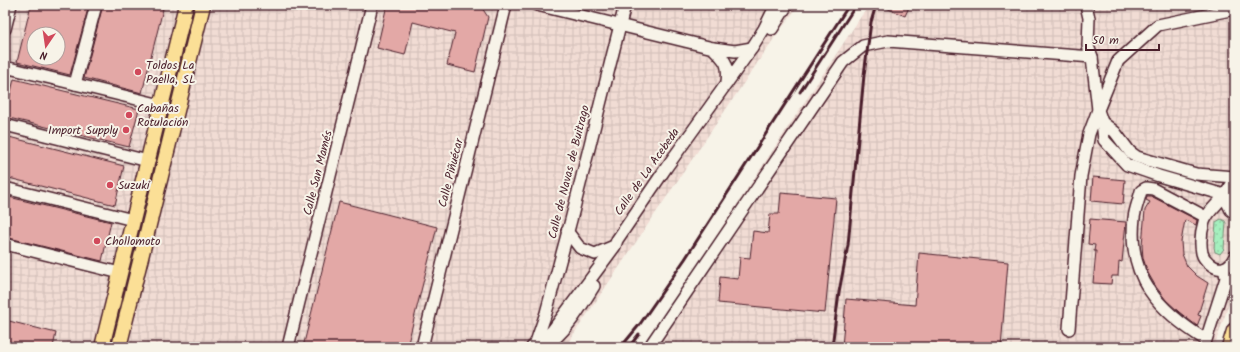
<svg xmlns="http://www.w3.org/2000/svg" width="1240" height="352" font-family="Kalam,sans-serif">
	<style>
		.industrial { fill: url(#industrial-grid); fill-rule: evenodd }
		.grass { fill: url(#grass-dots); stroke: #788774 }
		.building { fill: #e3a8a6; stroke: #4a1f2b; fill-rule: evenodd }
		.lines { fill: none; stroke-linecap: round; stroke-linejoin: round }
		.minor-casing { stroke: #4a1f2b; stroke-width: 14 }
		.major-casing { stroke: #4a1f2b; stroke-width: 17 }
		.highway-casing { stroke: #4a1f2b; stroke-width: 19 }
		.minor { stroke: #f7f3e8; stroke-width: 11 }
		.major { stroke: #fbdf96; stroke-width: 14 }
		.highway { stroke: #fbdf96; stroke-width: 16 }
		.rail { stroke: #4a1f2b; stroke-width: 3 }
		.poi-dot { fill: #d1495b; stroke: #f7f3e8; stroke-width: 1.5 }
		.labels { text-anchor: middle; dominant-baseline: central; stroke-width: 4; stroke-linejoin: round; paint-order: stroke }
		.poi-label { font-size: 12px; fill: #4a1f2b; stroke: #f7f3e8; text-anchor: start }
		.street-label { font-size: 12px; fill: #4a1f2b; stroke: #f7f3e8 }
	</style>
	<defs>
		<pattern id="industrial-grid" width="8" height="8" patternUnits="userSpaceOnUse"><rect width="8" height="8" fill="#f1dcd4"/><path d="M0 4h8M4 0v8" fill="none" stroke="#d0bcb6"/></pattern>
		<pattern id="grass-dots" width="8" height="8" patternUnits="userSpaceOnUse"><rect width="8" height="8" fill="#a5efbe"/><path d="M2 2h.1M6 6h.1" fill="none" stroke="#90cca3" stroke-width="1.8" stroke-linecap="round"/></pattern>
	</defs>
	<rect width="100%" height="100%" fill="#f7f3e8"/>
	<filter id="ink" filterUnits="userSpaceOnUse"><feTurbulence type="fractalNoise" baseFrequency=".025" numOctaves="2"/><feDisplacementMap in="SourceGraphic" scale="8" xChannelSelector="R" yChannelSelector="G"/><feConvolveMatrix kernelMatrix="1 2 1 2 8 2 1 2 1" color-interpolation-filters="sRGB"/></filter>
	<g filter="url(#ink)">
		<g class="industrial">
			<path d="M5 5H799L777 34 565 347H5ZM34 34H58V58H34Z"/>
			<polygon points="870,5 1235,5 1235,287 1214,347 643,347 862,15"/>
		</g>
		<polygon class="grass" points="1221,219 1225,221 1226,223 1224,249 1220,254 1215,252 1214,247 1216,222"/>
		<g class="building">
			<path d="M31 5H89L70 75 17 62ZM34 34H58V58H34Z"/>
			<polygon points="103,5 149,5 163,9 142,93 84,78"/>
			<polygon points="387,5 480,5 488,17 475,72 447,65 455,33 413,22 405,55 377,48"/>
			<polygon points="879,5 910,5 905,16"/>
			<polygon points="14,79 139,109 129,147 5,117"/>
			<polygon points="5,136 124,166 115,205 5,177"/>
			<polygon points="1093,177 1125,180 1123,204 1091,201"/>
			<polygon points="781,193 836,198 825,313 718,303 720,277 738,279 740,257 750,258 753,231 768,233 770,214 779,214"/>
			<polygon points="5,196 111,222 102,261 5,237"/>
			<polygon points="1147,196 1151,196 1197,220 1196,225 1185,220 1181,242 1182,254 1187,266 1197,276 1208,283 1198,315 1201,316 1197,326 1179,312 1166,300 1156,287 1148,273 1143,258 1142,245 1145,210 1150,202 1146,200"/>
			<polygon points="339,202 437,227 407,347 303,347"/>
			<polygon points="1090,219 1126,222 1122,262 1119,261 1118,276 1112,276 1111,284 1093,283 1096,251 1094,251 1095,245 1088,244"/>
			<polygon points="919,253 1008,262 1001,347 842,347 846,299 915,305"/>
			<polygon points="5,320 56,333 53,347 5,347"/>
		</g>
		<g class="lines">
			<defs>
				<g id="minor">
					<polyline points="537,5 713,48 735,51 752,48"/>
					<polyline points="1235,9 1158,25 1118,61 1098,110 1102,122 1104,140 1127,165 1159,176 1235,198"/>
					<polyline points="5,29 11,5"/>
					<polyline points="772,29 787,5"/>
					<path d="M713 48C726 61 729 64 727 83"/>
					<polyline points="5,67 75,84 96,5"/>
					<polyline points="75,84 161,105"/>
					<polyline points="1102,122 1115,132 1130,152 1137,157 1196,174 1235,177"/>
					<polyline points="5,125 148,161"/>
					<path d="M1235 179C1231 185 1228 191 1223 197 1217 205 1207 212 1204 222 1201 232 1200 243 1202 253 1203 257 1205 260 1209 263 1220 273 1230 268 1235 256"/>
					<polyline points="5,188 133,220"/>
					<polyline points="1224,196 1231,210 1235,213"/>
					<path d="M1206 217 1153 189 1146 188 1141 191C1139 200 1135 209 1134 218 1127 278 1159 311 1206 340L1226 278 1224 268"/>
					<polyline points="567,231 580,248 595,254 614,246"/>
					<polyline points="5,244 120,273"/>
					<polyline points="1069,329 1081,176 1089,134 1098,110 1092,57"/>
					<polyline points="652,343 843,62 863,46 888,41 1092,57 1088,46 1089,18 1086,5"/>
					<polyline points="535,345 546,313 571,220 625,5"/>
					<polyline points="288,347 372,5"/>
					<polyline points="422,347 506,5"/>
					<polyline points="532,347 552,331 615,246 617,240 666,168 752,48 764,29 776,5"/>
					<path d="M544 347C566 333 580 308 594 286"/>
				</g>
				<g id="major">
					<polyline points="102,347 186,5"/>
					<polyline points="119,347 203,5"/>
				</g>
				<polyline id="highway" points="1230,347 1235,331"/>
			</defs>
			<use href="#minor" class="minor-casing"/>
			<use href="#major" class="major-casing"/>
			<use href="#highway" class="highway-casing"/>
			<use href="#minor" class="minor"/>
			<use href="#major" class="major"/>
			<use href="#highway" class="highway"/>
			<g class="rail">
				<polyline points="800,92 856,5"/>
				<polyline points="621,347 640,324 685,259 849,5"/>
				<polyline points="629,347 639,334"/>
				<polyline points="832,347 839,292 848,245 864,75 871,22 876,5"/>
			</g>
		</g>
	</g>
	<g class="poi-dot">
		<circle cx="138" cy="72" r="4"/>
		<circle cx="129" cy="115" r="4"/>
		<circle cx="126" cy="130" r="4"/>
		<circle cx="110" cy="185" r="4"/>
		<circle cx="97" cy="241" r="4"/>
	</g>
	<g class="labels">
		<g class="poi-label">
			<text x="146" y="65">Toldos La<tspan x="146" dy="14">Paella, SL</tspan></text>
			<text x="137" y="108">Cabañas<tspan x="137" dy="14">Rotulación</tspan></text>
			<text x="118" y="130" text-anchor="end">Import Supply</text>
			<text x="118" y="185">Suzuki</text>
			<text x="105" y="241">Chollomoto</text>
		</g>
		<g class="street-label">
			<text transform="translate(569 172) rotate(-76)">Calle de Navas de Buitrago</text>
			<text transform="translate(647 172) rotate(-55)">Calle de La Acebeda</text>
			<text transform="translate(318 173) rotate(-76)">Calle San Mamés</text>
			<text transform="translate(451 173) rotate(-76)">Calle Piñuécar</text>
		</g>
	</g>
	<rect width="1240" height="352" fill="none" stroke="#f7f3e8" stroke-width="20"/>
	<rect x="10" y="10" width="1220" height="332" fill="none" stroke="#4a1f2b" stroke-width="1.5" filter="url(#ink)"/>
	<g transform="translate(46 46) rotate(193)"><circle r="19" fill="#f7f3e8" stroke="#b29e9c"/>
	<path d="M0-3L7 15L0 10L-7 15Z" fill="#d1495b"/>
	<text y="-6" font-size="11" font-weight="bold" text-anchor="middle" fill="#4a1f2b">N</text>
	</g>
	<path d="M1086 44v6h73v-6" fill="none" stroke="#4a1f2b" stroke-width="2"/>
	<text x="1092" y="44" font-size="12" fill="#4a1f2b" stroke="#f7f3e8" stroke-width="3" paint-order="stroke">50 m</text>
</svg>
